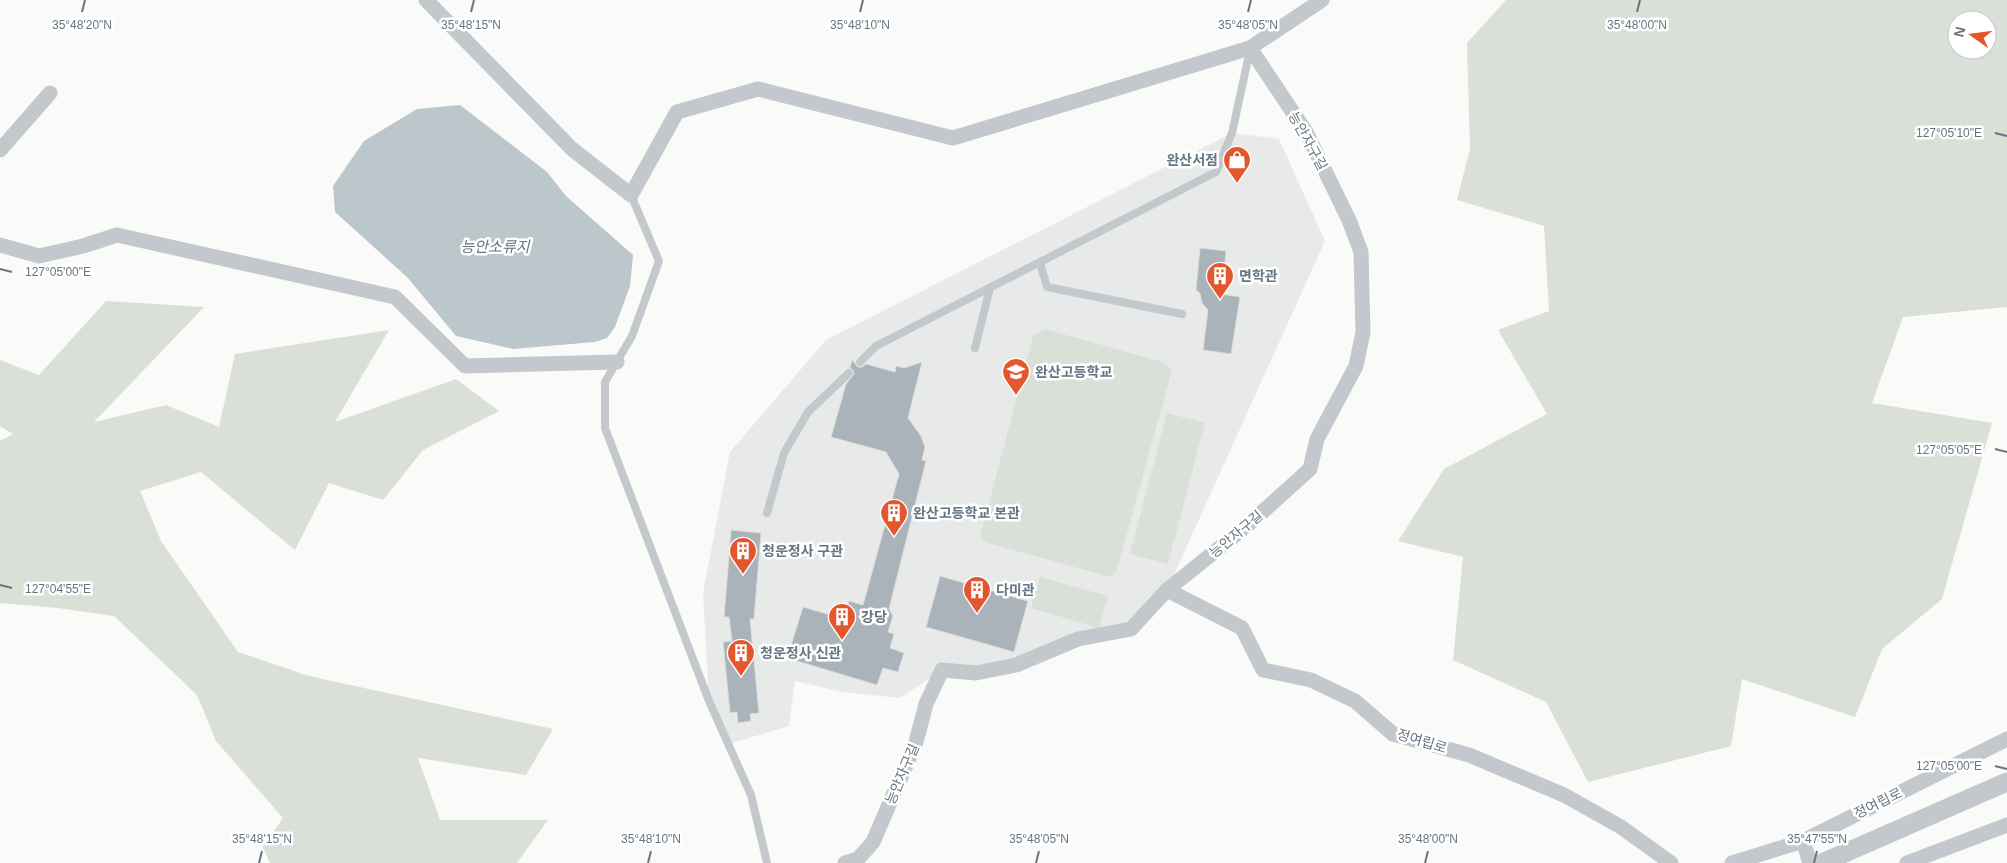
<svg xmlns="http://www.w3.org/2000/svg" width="2007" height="863" font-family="Arial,'Noto Sans KR',sans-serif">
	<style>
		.built { fill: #e8e9e9 }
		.green { fill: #dadfd7; fill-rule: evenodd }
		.water { fill: #bbc7cb }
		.building { fill: #aab3b9; stroke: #dcdcda }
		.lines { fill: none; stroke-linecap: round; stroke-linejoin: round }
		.service { stroke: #c3c8cc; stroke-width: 8 }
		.minor { stroke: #c3c8cc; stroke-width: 15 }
		.tertiary { stroke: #c3c8cc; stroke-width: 19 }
		.ticks { fill: none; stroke: #657683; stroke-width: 2 }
		.labels { text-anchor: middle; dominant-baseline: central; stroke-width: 5; stroke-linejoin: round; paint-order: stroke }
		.street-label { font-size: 14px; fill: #657683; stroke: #fff }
		.poi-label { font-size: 14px; font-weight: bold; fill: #657683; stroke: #fff; text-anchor: start }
		.water-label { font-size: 15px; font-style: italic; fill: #60757c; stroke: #fff }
		.ticks-label { font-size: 12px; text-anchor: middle; fill: #657683; stroke: #fff; stroke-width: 5; stroke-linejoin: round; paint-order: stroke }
	</style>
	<rect width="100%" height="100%" fill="#fafaf8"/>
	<polygon class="built" points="1232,133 1279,139 1325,241 1167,590 1122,630 1016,665 942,670 900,698 843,692 795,681 789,726 729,744 709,702 703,593 730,452 826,340"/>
	<g class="green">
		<path d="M1506 0H2007V307L1903 317 1872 403 1992 423 1942 599 1882 649 1855 717 1742 679 1731 746 1588 782 1546 702 1453 660 1463 557 1398 541 1444 469 1547 414 1498 330 1549 311 1544 226 1457 200 1470 149 1467 43ZM1957 20H1987V50H1957Z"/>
		<polygon points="106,301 204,307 94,422 166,405 219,427 235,354 389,330 335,422 456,379 499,411 423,450 383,500 329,483 295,550 201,472 140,491 161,541 238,652 309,676 553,729 526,775 418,758 440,820 548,820 517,863 270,863 263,847 283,818 216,741 197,695 114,616 58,608 0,603 0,441 13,434 0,426 0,360 39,375"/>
		<polygon points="1045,329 1162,362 1172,370 1117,569 1113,575 1107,576 985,542 981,537 981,533 1033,336"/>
		<polygon points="1167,413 1205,423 1168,564 1130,554"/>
		<polygon points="1040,577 1108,596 1099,628 1031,608"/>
	</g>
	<polygon class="water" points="460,105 547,172 566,196 633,255 630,286 615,327 607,338 595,342 513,349 456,336 407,277 335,212 333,186 364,141 417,109"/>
	<g class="building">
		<polygon points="1200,248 1226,251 1222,294 1240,297 1231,354 1203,350 1208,310 1202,303 1200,293 1196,290"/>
		<polygon points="852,360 858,367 862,367 866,364 895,372 896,366 904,368 922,362 908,418 921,436 925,447 922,460 926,461 889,609 893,616 888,632 894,634 890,648 904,653 898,672 883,668 877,685 787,658 803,607 844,619 849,601 863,605 899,474 886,452 831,437 846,384 854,374 853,370 850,368"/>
		<polygon points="731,530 761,533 754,619 750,619 759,713 750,714 751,721 738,723 737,712 730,713 723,642 732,641 729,617 724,617"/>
		<polygon points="940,576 1028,601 1014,652 926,627"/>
	</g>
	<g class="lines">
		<g class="service">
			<polyline points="631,195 659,261 632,336 605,382 605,428 709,701 751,795 767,863"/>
			<polyline points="1040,263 1047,287 1182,314"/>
			<polyline points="975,348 990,288"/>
			<polyline points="860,362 876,346 1216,172 1232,133 1250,50"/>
			<polyline points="767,513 784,453 808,412 849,373"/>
		</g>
		<g class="minor">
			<polyline points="426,0 572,149 631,195 677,112 758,89 953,138 1250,48 1322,0"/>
			<polyline points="0,150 50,93"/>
			<polyline points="0,245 39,256 83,246 117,235 395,297 465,366 617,362"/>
			<polyline points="1167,590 1242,628 1263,670 1311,680 1355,701 1393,734 1469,755 1564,795 1621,827 1671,863"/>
			<polyline points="845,863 858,859 873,842 916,742 926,704 942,670 976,673 1016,665 1078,639 1131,629 1167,590 1249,524 1310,469 1317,439 1356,366 1363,332 1361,252 1349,220 1306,132 1250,48"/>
			<polyline points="1732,863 1803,841"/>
			<polyline points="1810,863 1803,841 2007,739"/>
			<polyline points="1907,863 2007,825"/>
		</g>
		<polyline class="tertiary" points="1822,863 2007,782"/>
	</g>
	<path class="ticks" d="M82 12 85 0M471 12 474 0M860 12 863 0M1248 12 1251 0M1637 12 1640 0M1995 133 2007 136M0 269 12 272M1995 449 2007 452M0 585 12 588M1995 766 2007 769M259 863 262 851M648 863 651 851M1036 863 1039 851M1425 863 1428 851M1814 863 1817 851"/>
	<defs>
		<symbol id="shop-pin" viewBox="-11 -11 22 30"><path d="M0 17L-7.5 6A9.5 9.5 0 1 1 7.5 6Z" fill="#e4572e" stroke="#fff"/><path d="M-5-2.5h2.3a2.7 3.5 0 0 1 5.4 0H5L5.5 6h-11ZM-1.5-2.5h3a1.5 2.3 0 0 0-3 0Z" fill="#fff"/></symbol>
		<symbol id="building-pin" viewBox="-11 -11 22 30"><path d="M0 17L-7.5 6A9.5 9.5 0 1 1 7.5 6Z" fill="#e4572e" stroke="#fff"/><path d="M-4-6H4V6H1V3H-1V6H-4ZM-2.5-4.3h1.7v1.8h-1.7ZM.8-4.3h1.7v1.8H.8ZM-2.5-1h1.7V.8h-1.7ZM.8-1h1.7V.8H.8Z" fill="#fff"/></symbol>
		<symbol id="school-pin" viewBox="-11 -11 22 30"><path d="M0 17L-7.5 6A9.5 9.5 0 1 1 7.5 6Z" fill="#e4572e" stroke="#fff"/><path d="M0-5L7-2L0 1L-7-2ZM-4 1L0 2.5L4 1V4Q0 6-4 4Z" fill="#fff"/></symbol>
	</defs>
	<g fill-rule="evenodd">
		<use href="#shop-pin" x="1221" y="144" width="32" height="43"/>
		<use href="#building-pin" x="1204" y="260" width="32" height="43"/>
		<use href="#school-pin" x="1000" y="356" width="32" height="43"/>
		<use href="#building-pin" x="878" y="497" width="32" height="43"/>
		<use href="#building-pin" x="727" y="535" width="32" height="43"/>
		<use href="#building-pin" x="961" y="574" width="32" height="43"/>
		<use href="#building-pin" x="826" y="601" width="32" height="43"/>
		<use href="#building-pin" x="725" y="637" width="32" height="43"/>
	</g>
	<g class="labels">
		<g class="street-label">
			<text transform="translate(1308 141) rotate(61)">능안자구길</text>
			<text transform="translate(1236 534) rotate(-40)">능안자구길</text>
			<text transform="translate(1422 741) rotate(17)">정여립로</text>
			<text transform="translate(902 774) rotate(-67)">능안자구길</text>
			<text transform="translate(1878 803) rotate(-26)">정여립로</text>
		</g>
		<g class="poi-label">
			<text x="1218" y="160" text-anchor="end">완산서점</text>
			<text x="1239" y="276">면학관</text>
			<text x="1035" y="372">완산고등학교</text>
			<text x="913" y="513">완산고등학교 본관</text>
			<text x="762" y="551">청운정사 구관</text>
			<text x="996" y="590">다미관</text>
			<text x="861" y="617">강당</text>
			<text x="760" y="653">청운정사 신관</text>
		</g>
		<g class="water-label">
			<text x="495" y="246">능안소류지</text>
		</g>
	</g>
	<g class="ticks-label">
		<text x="82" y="29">35°48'20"N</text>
		<text x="471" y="29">35°48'15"N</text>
		<text x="860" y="29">35°48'10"N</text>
		<text x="1248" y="29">35°48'05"N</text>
		<text x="1637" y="29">35°48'00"N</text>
		<text x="1949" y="137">127°05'10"E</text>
		<text x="58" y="276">127°05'00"E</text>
		<text x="1949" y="454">127°05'05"E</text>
		<text x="58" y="593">127°04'55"E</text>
		<text x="1949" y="770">127°05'00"E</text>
		<text x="262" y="843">35°48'15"N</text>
		<text x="651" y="843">35°48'10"N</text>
		<text x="1039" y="843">35°48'05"N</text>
		<text x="1428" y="843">35°48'00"N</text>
		<text x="1817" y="843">35°47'55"N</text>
	</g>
	<g transform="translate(1972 35) rotate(284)"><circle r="24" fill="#ffffff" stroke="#c1c8cd"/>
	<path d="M0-4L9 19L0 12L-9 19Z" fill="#e4572e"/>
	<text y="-8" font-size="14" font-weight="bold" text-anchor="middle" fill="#657683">N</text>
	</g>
</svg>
